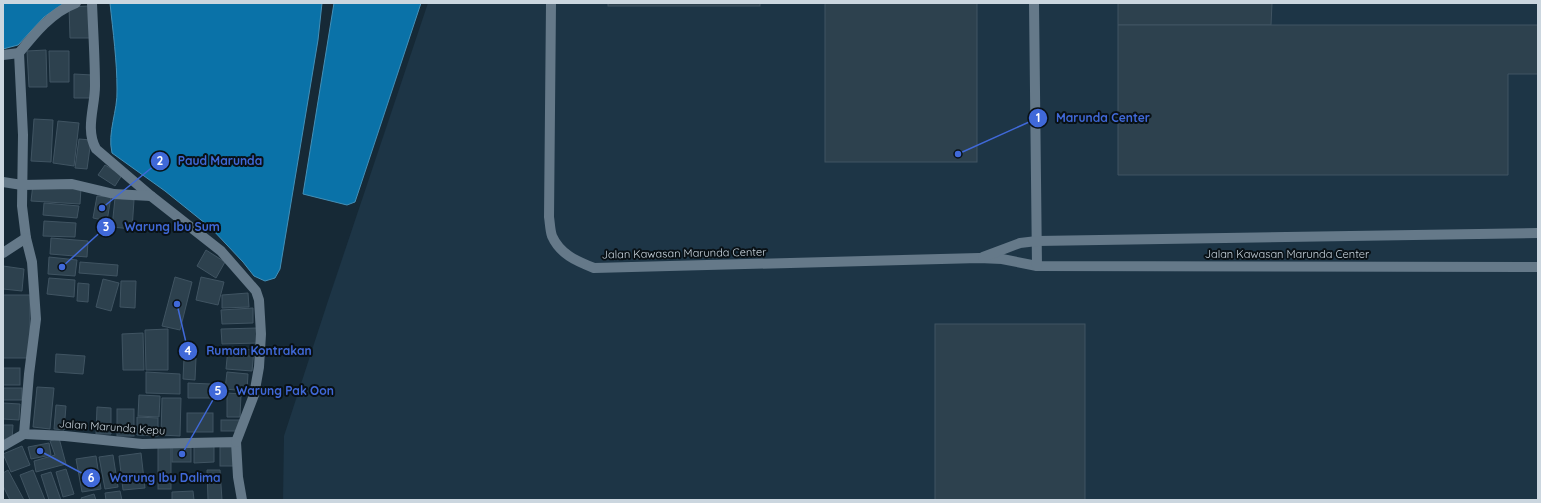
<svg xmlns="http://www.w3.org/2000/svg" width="1541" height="503" font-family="Quicksand,sans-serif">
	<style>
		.built { fill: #1d3546 }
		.water { fill: #0a72a8; stroke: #4490b8 }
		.building { fill: #2d414e; stroke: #405462 }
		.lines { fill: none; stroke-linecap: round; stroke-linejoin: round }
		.lane { stroke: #657989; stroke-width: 10 }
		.street { stroke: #657989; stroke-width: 10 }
		.labels { text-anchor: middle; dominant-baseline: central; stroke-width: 4; stroke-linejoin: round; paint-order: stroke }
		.street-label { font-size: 11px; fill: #cbd6df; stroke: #091116 }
		.leader { fill: none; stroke: #4069d9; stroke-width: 1.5 }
		.callout-dot { fill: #4069d9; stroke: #091116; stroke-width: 1.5 }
		.mark-label { font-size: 12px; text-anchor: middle; font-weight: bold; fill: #fff }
		.callout-label { font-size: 12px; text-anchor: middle; font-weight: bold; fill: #4069d9; stroke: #091116; stroke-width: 4; stroke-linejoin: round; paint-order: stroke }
	</style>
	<rect width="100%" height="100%" fill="#162936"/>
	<polygon class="built" points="428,3 1538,3 1538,500 283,500 284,436 327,304"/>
	<g class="water">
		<polygon points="3,3 64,3 44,17 18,45 3,49"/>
		<path d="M110 3H322L318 40 280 269 275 278 265 281 254 276 243 262 211 228 165 191 112 153C107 132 118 111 117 89 117 61 113 32 110 3Z"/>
		<polygon points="334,3 421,3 355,202 347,205 303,194"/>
	</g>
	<g class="building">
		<rect x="608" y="3" width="152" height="3"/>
		<rect x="825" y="3" width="152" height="159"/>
		<polygon points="1118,3 1272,3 1271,25 1118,25"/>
		<polygon points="89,6 91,38 70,38 69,7"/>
		<polygon points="1118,25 1538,25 1538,74 1508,74 1508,175 1118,175"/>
		<polygon points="46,50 47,87 29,87 27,51"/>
		<polygon points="49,51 69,51 69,82 50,82"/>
		<polygon points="74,74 92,75 92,98 74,98"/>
		<polygon points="34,119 53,120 51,162 31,161"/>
		<polygon points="58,121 79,123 74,166 53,163"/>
		<polygon points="79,139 91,140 87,169 75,168"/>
		<polygon points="105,165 122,175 115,186 98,175"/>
		<polygon points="33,184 81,188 80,204 31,201"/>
		<polygon points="97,196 111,197 107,221 93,218"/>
		<polygon points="115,198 134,200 132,229 112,227"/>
		<polygon points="44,203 79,206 77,218 43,215"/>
		<polygon points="44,221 76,223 75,237 43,236"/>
		<polygon points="51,238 88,241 87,257 50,254"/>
		<polygon points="206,250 225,262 216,278 197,266"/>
		<polygon points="49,257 77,260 75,276 48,274"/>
		<polygon points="80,262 118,265 117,276 79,273"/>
		<polygon points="3,266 24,269 22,291 3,289"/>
		<polygon points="175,277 192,282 180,330 162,326"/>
		<polygon points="201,277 224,282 218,305 196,300"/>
		<polygon points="49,278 75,280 74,297 47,294"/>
		<polygon points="103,279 119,283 111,311 96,307"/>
		<polygon points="121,281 136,281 135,308 120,307"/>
		<polygon points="78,283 89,284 88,302 77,301"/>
		<polygon points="248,293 249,307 222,308 222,295"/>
		<rect x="3" y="295" width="27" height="63"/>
		<polygon points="253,308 253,323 222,324 221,310"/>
		<rect x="935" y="324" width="150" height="176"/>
		<polygon points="258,328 258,343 222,344 221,329"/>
		<polygon points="168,329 168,370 146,370 145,330"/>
		<polygon points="143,333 144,370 123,370 122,334"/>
		<polygon points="228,348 254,350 252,371 226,369"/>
		<polygon points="56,354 85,356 83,374 55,372"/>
		<polygon points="184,358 196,358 195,380 183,379"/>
		<rect x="3" y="368" width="17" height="17"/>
		<polygon points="146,372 180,374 180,394 146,393"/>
		<polygon points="227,372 248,374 247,391 225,389"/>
		<polygon points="188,383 211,384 211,398 188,398"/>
		<polygon points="37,387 54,388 50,429 33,427"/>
		<rect x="3" y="388" width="19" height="12"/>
		<polygon points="227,393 241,394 240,417 227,417"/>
		<polygon points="139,395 160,396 159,417 138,416"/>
		<polygon points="162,398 181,398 180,436 161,435"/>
		<polygon points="3,403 20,404 19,420 3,419"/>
		<polygon points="56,405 66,406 64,430 54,429"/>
		<polygon points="97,407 111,408 111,434 96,434"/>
		<rect x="117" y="409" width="17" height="27"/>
		<rect x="187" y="413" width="26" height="19"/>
		<polygon points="137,417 158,418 158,436 137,435"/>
		<rect x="221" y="420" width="19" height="11"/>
		<polygon points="3,425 13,425 12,440 3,439"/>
		<polygon points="59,438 66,464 36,472 34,461 55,455 50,441"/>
		<polygon points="49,443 51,455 31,459 28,447"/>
		<polygon points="22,446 30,465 11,472 3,454"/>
		<polygon points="194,446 214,446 214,462 194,463"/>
		<rect x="158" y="447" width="13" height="42"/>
		<rect x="172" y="447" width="19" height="15"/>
		<rect x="220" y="447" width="15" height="19"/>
		<polygon points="141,453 145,488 123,490 119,456"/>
		<polygon points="113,455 118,487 105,489 99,457"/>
		<polygon points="96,456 101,489 82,492 76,459"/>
		<polygon points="66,469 74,494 63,497 56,472"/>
		<polygon points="8,470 24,500 10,500 3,486 3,473"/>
		<polygon points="33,470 45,500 30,500 20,475"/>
		<polygon points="207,470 220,470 222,500 208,500"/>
		<polygon points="51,472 61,500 49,500 41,475"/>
		<polygon points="120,491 122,500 106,500 105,493"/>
		<polygon points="193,491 194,500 172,500 172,492"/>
		<polygon points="94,494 96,500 82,500 81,498"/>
	</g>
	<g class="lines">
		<g class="lane">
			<path d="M551 3 549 217C550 223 550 230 552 236 560 254 576 261 594 268L979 258 1002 259 1037 266 1538 267"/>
			<polyline points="1034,3 1037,266"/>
			<polyline points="983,257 1020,243 1037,241 1538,233"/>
		</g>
		<g class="street">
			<path d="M76 3C52 12 35 33 19 53L23 135 22 206 26 238 32 262 36 319 29 374 24 434 65 436 142 444 236 442 238 477 242 500"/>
			<path d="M92 3C93 30 95 58 95 86 95 107 85 129 96 149L151 196 221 251 256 291 259 300 261 334 259 367 254 395 236 442"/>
			<polyline points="3,55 19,53"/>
			<polyline points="3,182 22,185 72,184 114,194 151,196"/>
			<polyline points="3,253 26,238"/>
			<polyline points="3,446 24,434"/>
		</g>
	</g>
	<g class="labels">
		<g class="street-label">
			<text transform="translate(684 253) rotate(-1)">Jalan Kawasan Marunda Center</text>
			<text x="1287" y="254">Jalan Kawasan Marunda Center</text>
			<text transform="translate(112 427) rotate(4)">Jalan Marunda Kepu</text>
		</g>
	</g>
	<path class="leader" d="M958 154L1038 118M102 208L160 161M62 267L106 227M177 304L188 351M182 454L218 391M40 451L91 478"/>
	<g class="callout-dot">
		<circle cx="958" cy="154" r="4"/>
		<circle cx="102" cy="208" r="4"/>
		<circle cx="62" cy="267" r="4"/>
		<circle cx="177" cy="304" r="4"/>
		<circle cx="182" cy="454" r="4"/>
		<circle cx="40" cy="451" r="4"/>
		<circle cx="1038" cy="118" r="10"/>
		<circle cx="160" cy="161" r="10"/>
		<circle cx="106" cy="227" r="10"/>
		<circle cx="188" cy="351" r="10"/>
		<circle cx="218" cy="391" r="10"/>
		<circle cx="91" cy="478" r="10"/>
	</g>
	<g class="mark-label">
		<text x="1038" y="122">1</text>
		<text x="160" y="165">2</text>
		<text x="106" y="231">3</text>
		<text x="188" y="355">4</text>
		<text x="218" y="395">5</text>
		<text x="91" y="482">6</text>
	</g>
	<g class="callout-label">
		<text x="1103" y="122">Marunda Center</text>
		<text x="220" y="165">Paud Marunda</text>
		<text x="172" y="231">Warung Ibu Sum</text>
		<text x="259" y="355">Ruman Kontrakan</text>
		<text x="285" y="395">Warung Pak Oon</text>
		<text x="165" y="482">Warung Ibu Dalima</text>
	</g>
	<rect width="1541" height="503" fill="none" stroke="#cbd6df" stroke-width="8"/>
</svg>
